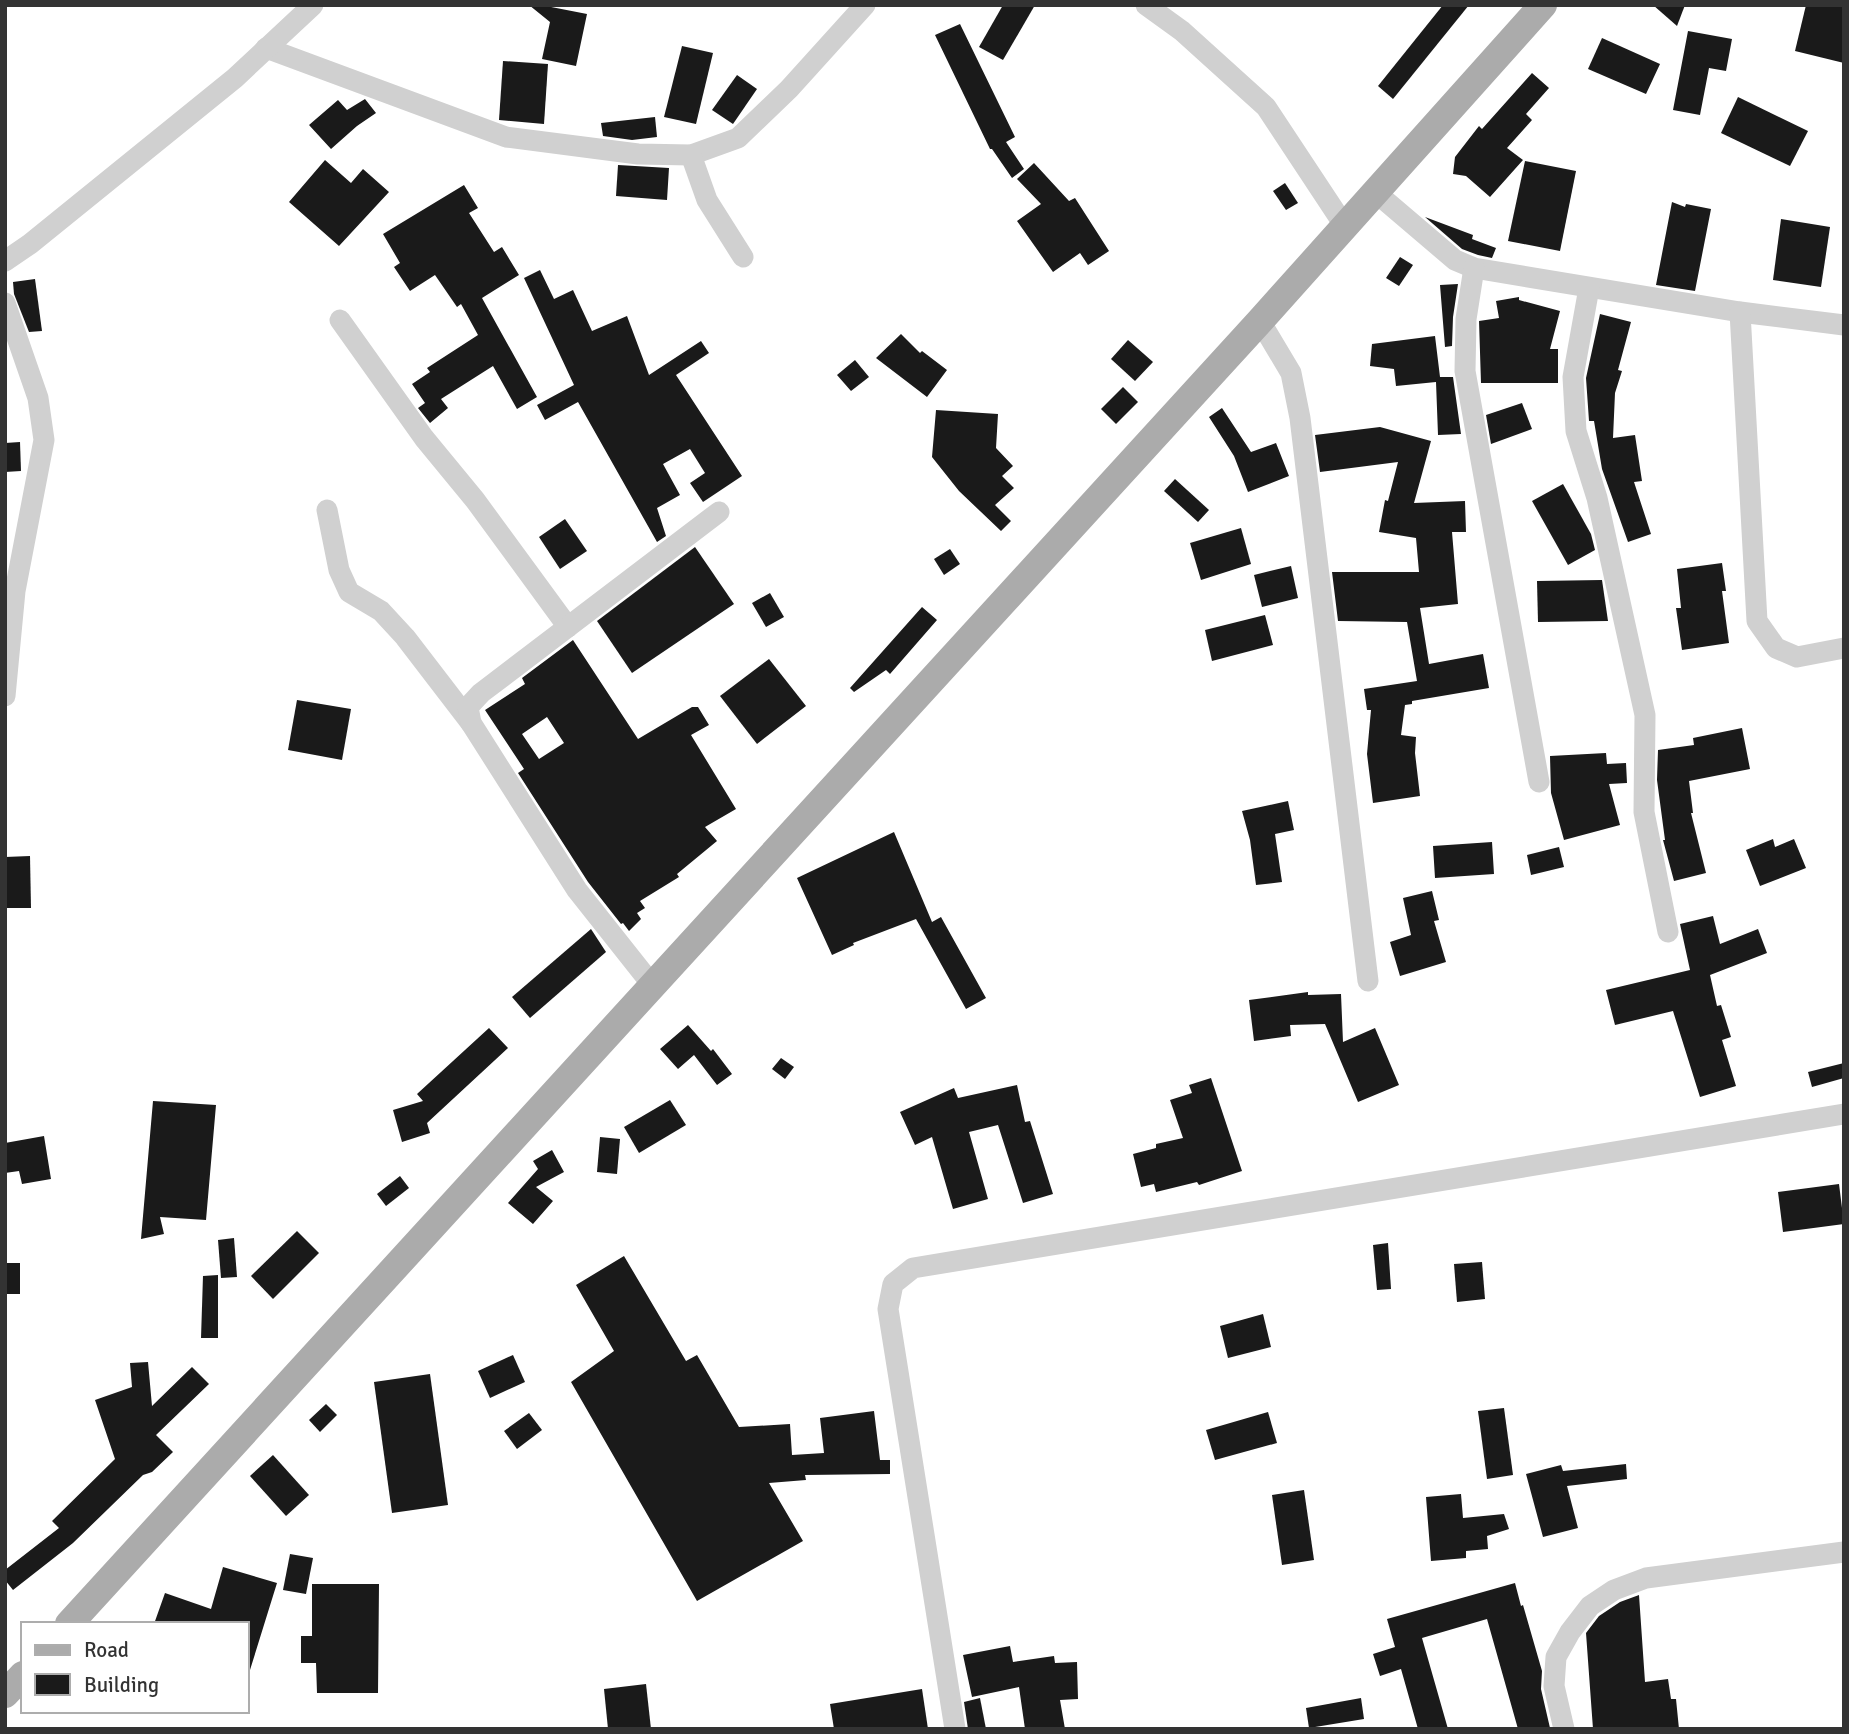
<svg xmlns="http://www.w3.org/2000/svg" width="1849" height="1734" font-family="Signika,sans-serif">
	<style>
		.building { fill: #1a1a1a; fill-rule: evenodd }
		.lines { fill: none; stroke-linecap: round; stroke-linejoin: round }
		.minor { stroke: #d0d0d0; stroke-width: 21 }
		.major { stroke: #ababab; stroke-width: 28 }
	</style>
	<rect width="100%" height="100%" fill="#fff"/>
	<g class="building">
		<polygon points="529,5 541,5 587,14 576,66 542,59 550,22"/>
		<polygon points="1003,5 1035,5 1003,60 979,47"/>
		<polygon points="1443,5 1469,5 1393,99 1378,86"/>
		<polygon points="1653,5 1685,5 1677,26"/>
		<polygon points="1806,5 1844,5 1844,63 1795,51"/>
		<polygon points="960,24 1015,137 1006,142 1024,169 1012,178 992,149 990,149 935,35"/>
		<polygon points="1688,31 1732,39 1726,71 1709,68 1700,115 1673,110"/>
		<polygon points="1602,38 1660,64 1646,94 1588,69"/>
		<polygon points="682,46 713,53 696,124 664,117"/>
		<polygon points="503,61 548,64 544,124 499,120"/>
		<polygon points="1532,73 1549,88 1526,114 1532,120 1507,148 1523,160 1490,197 1466,176 1453,174 1455,157 1479,126 1482,129"/>
		<polygon points="737,75 757,89 733,124 712,110"/>
		<polygon points="1738,97 1808,131 1790,166 1721,133"/>
		<polygon points="365,99 376,113 357,126 331,149 309,125 338,100 347,110"/>
		<polygon points="655,117 657,137 632,140 603,136 601,123"/>
		<polygon points="325,160 351,183 363,169 389,192 339,246 289,202"/>
		<polygon points="1525,161 1576,171 1560,251 1508,241"/>
		<polygon points="1034,163 1069,201 1075,198 1109,251 1088,265 1080,253 1053,272 1017,221 1041,204 1017,179"/>
		<polygon points="618,165 669,168 667,200 616,196"/>
		<polygon points="1285,183 1298,203 1286,210 1273,191"/>
		<polygon points="464,185 478,208 469,213 494,252 502,247 519,275 482,298 537,397 517,409 493,366 441,399 448,408 430,423 418,408 425,403 412,384 430,372 427,368 478,335 461,304 457,307 435,275 410,291 394,267 400,263 383,234"/>
		<polygon points="1672,202 1685,207 1686,204 1711,209 1695,291 1656,285"/>
		<polygon points="1425,217 1473,235 1472,239 1496,248 1492,258 1478,255 1462,249"/>
		<polygon points="1781,219 1830,227 1821,287 1773,280"/>
		<polygon points="1400,257 1413,265 1399,286 1386,278"/>
		<polygon points="540,270 554,299 573,290 592,331 627,316 649,375 701,341 709,353 676,375 742,476 703,502 690,483 705,473 690,449 663,464 680,495 657,508 666,536 657,542 578,402 545,420 537,405 574,385 524,278"/>
		<polygon points="35,279 42,331 29,332 14,294 13,282"/>
		<polygon points="1458,284 1453,317 1452,346 1445,347 1440,285"/>
		<polygon points="1519,297 1519,300 1560,311 1550,349 1558,349 1558,383 1481,383 1479,321 1499,318 1496,301"/>
		<polygon points="1600,314 1631,322 1618,370 1622,371 1615,393 1613,438 1635,435 1642,481 1634,482 1651,534 1628,542 1602,469 1594,421 1589,421 1586,378"/>
		<polygon points="901,334 920,353 922,351 947,370 927,397 876,358"/>
		<polygon points="1435,336 1440,377 1453,377 1461,434 1438,435 1436,382 1396,386 1394,369 1370,366 1372,344"/>
		<polygon points="1128,340 1153,362 1135,381 1111,359"/>
		<polygon points="855,360 869,377 851,391 837,375"/>
		<polygon points="1123,387 1138,402 1116,424 1101,409"/>
		<polygon points="1522,403 1532,429 1491,444 1486,415"/>
		<polygon points="1222,408 1251,452 1276,443 1289,476 1248,492 1234,456 1209,417"/>
		<polygon points="936,410 998,414 996,448 1013,466 1002,476 1014,488 995,505 1011,521 1001,531 959,491 932,457"/>
		<polygon points="1380,427 1431,441 1414,503 1465,501 1466,532 1452,532 1458,604 1420,608 1429,664 1483,654 1489,688 1412,701 1412,704 1405,705 1401,735 1416,737 1415,753 1420,796 1373,803 1367,754 1371,710 1367,710 1364,689 1417,681 1407,622 1338,621 1332,572 1419,572 1416,538 1379,532 1385,500 1388,501 1398,462 1320,472 1315,435"/>
		<polygon points="20,442 21,471 5,472 5,443"/>
		<polygon points="1175,479 1209,510 1198,522 1164,491"/>
		<polygon points="1563,484 1591,534 1595,550 1568,565 1532,501"/>
		<polygon points="565,519 587,551 560,569 539,537"/>
		<polygon points="1241,528 1251,564 1201,580 1190,543"/>
		<polygon points="695,547 734,604 632,673 597,621"/>
		<polygon points="950,549 960,564 944,575 934,559"/>
		<polygon points="1722,563 1726,591 1722,591 1729,643 1682,650 1676,608 1681,608 1677,569"/>
		<polygon points="1291,566 1298,598 1262,607 1254,575"/>
		<polygon points="1602,580 1608,621 1538,622 1537,581"/>
		<polygon points="770,593 784,617 766,627 752,603"/>
		<polygon points="922,607 937,620 890,674 886,670 854,692 850,688"/>
		<polygon points="1265,615 1273,645 1212,661 1205,630"/>
		<path d="M573 640 638 739 692 707H698L709 725 691 735 736 809 705 827 717 841 677 874 679 877 640 901 645 908 637 913 641 919 629 931 623 923 621 924 588 882 518 773 524 769 485 710 525 684 522 678ZM547 717 564 743 539 759 522 734Z"/>
		<polygon points="769,659 806,706 757,744 720,696"/>
		<polygon points="297,700 351,709 342,760 288,750"/>
		<polygon points="1742,728 1750,769 1689,781 1693,813 1691,813 1706,873 1674,881 1663,840 1665,840 1657,780 1658,750 1694,745 1693,738"/>
		<polygon points="1606,753 1607,764 1626,763 1627,783 1609,784 1620,825 1564,840 1551,793 1550,756"/>
		<polygon points="1288,801 1294,830 1275,834 1282,882 1256,885 1250,840 1242,811"/>
		<polygon points="894,832 932,922 941,917 986,998 966,1009 916,919 853,943 854,945 832,955 797,878"/>
		<polygon points="1773,839 1775,847 1794,839 1806,868 1760,886 1746,850"/>
		<polygon points="1492,842 1494,874 1435,878 1433,846"/>
		<polygon points="1559,847 1564,867 1531,875 1527,855"/>
		<polygon points="30,856 31,908 5,908 5,857"/>
		<polygon points="1432,891 1439,920 1434,921 1446,962 1400,976 1390,942 1411,935 1403,898"/>
		<polygon points="1713,916 1720,944 1758,929 1767,953 1710,975 1717,1006 1721,1005 1731,1037 1722,1040 1736,1086 1700,1097 1673,1011 1615,1025 1606,990 1690,970 1680,924"/>
		<polygon points="591,929 606,952 530,1018 512,997"/>
		<polygon points="1308,992 1308,995 1341,994 1343,1042 1375,1028 1399,1085 1358,1102 1325,1024 1290,1025 1291,1036 1254,1041 1249,1000"/>
		<polygon points="688,1025 711,1051 713,1049 732,1074 717,1085 694,1055 678,1069 660,1049"/>
		<polygon points="489,1028 508,1048 427,1123 430,1133 402,1142 393,1110 423,1101 417,1094"/>
		<polygon points="781,1058 794,1067 785,1079 772,1069"/>
		<polygon points="1844,1063 1844,1078 1812,1087 1808,1072"/>
		<polygon points="1211,1078 1242,1171 1199,1185 1197,1182 1156,1192 1154,1184 1141,1187 1133,1154 1156,1148 1156,1144 1183,1138 1170,1100 1192,1093 1189,1085"/>
		<polygon points="1017,1085 1025,1122 1030,1121 1053,1194 1023,1203 998,1125 969,1132 988,1199 953,1209 932,1137 915,1145 900,1112 954,1088 958,1098"/>
		<polygon points="670,1100 686,1125 639,1153 624,1127"/>
		<polygon points="153,1101 216,1105 206,1220 160,1217 164,1234 141,1239"/>
		<polygon points="44,1136 51,1179 22,1184 19,1171 5,1173 5,1143"/>
		<polygon points="600,1137 620,1139 617,1174 597,1172"/>
		<polygon points="552,1150 564,1172 536,1187 553,1201 533,1224 508,1203 538,1169 533,1161"/>
		<polygon points="400,1176 409,1188 386,1206 377,1194"/>
		<polygon points="1839,1184 1844,1224 1783,1232 1778,1192"/>
		<polygon points="297,1231 319,1253 273,1299 251,1276"/>
		<polygon points="234,1238 237,1277 221,1278 218,1240"/>
		<polygon points="1388,1243 1391,1289 1377,1290 1373,1245"/>
		<polygon points="624,1256 686,1361 697,1355 739,1427 790,1424 792,1455 824,1453 820,1418 874,1411 880,1460 890,1460 890,1474 805,1475 806,1480 769,1483 803,1541 697,1601 571,1382 614,1351 576,1285"/>
		<polygon points="1482,1262 1485,1299 1457,1302 1454,1264"/>
		<rect x="5" y="1263" width="15" height="31"/>
		<polygon points="218,1275 218,1338 201,1338 203,1276"/>
		<polygon points="1263,1314 1271,1347 1228,1358 1220,1326"/>
		<polygon points="513,1355 525,1382 490,1398 478,1371"/>
		<polygon points="148,1362 152,1406 192,1367 209,1384 156,1435 173,1452 152,1472 143,1475 73,1543 13,1590 5,1580 5,1570 59,1528 52,1521 115,1459 95,1400 132,1387 130,1363"/>
		<polygon points="430,1374 448,1505 392,1513 374,1382"/>
		<polygon points="326,1404 337,1415 320,1432 309,1420"/>
		<polygon points="1504,1408 1513,1475 1487,1479 1478,1411"/>
		<polygon points="1268,1412 1277,1443 1215,1460 1206,1430"/>
		<polygon points="529,1413 542,1430 517,1449 504,1431"/>
		<polygon points="273,1455 309,1495 286,1516 250,1476"/>
		<polygon points="1626,1464 1627,1479 1567,1486 1578,1528 1543,1537 1526,1474 1561,1465 1563,1471"/>
		<polygon points="1304,1490 1314,1560 1282,1565 1272,1495"/>
		<polygon points="1461,1494 1463,1518 1504,1514 1509,1529 1487,1536 1488,1549 1466,1551 1466,1558 1431,1561 1426,1497"/>
		<polygon points="290,1554 313,1558 306,1594 283,1590"/>
		<polygon points="223,1567 277,1583 250,1670 247,1670 247,1624 154,1624 165,1593 211,1609"/>
		<polygon points="1515,1583 1521,1606 1523,1605 1542,1671 1541,1689 1550,1728 1518,1729 1487,1619 1422,1638 1448,1729 1418,1729 1401,1669 1380,1676 1373,1654 1395,1647 1387,1619"/>
		<polygon points="312,1584 379,1584 378,1693 317,1693 316,1663 301,1663 301,1636 312,1636"/>
		<polygon points="1639,1595 1645,1682 1668,1679 1671,1699 1676,1699 1679,1729 1593,1729 1586,1633 1599,1616 1620,1602"/>
		<polygon points="1010,1646 1013,1662 1054,1656 1055,1663 1077,1662 1078,1699 1060,1700 1065,1729 1025,1729 1019,1687 972,1697 963,1655"/>
		<polygon points="646,1684 651,1729 608,1729 604,1689"/>
		<polygon points="922,1689 928,1729 834,1729 830,1704"/>
		<polygon points="980,1698 986,1729 968,1729 964,1702"/>
		<polygon points="1361,1698 1364,1719 1309,1728 1306,1708"/>
	</g>
	<g class="lines">
		<g class="minor">
			<polyline points="1146,5 1182,31 1266,107 1344,225"/>
			<polyline points="266,48 506,137 638,154 691,155 738,138 789,89 865,5"/>
			<polyline points="691,155 707,200 743,257"/>
			<polyline points="1374,191 1455,260 1474,268 1740,312 1844,325"/>
			<polyline points="5,261 30,244 235,78 313,5"/>
			<polyline points="1474,268 1466,319 1465,371 1539,782"/>
			<polyline points="1589,288 1573,377 1576,431 1597,498 1645,715 1644,812 1668,932"/>
			<polyline points="5,303 38,398 44,440 15,591 5,696"/>
			<polyline points="1740,312 1757,621 1776,648 1797,657 1844,648"/>
			<polyline points="340,320 424,438 475,500 568,627"/>
			<polyline points="1260,321 1291,373 1300,418 1368,981"/>
			<polyline points="327,510 339,570 349,592 381,611 405,637 471,723"/>
			<polyline points="653,986 577,890 471,723 468,707 481,693 719,512"/>
			<polyline points="955,1729 888,1309 893,1284 913,1268 1844,1114"/>
			<polyline points="1564,1729 1554,1686 1556,1657 1570,1632 1590,1606 1614,1590 1646,1578 1844,1552"/>
		</g>
		<g class="major">
			<polyline points="69,1624 1260,321 1543,5"/>
			<polyline points="5,1694 23,1675"/>
		</g>
	</g>
	<rect width="1849" height="1734" fill="none" stroke="#333333" stroke-width="14"/>
	<rect x="21" y="1622" width="228" height="91" fill="#ffffff" stroke="#adadad" stroke-width="2"/>
	<rect x="35" y="1645" width="35" height="10" fill="#ababab" stroke="#adadad" stroke-width="2"/>
	<text x="84" y="1657" font-size="21" fill="#333333">Road</text>
	<rect x="35" y="1674" width="35" height="21" fill="#1a1a1a" stroke="#adadad" stroke-width="2"/>
	<text x="84" y="1692" font-size="21" fill="#333333">Building</text>
</svg>
